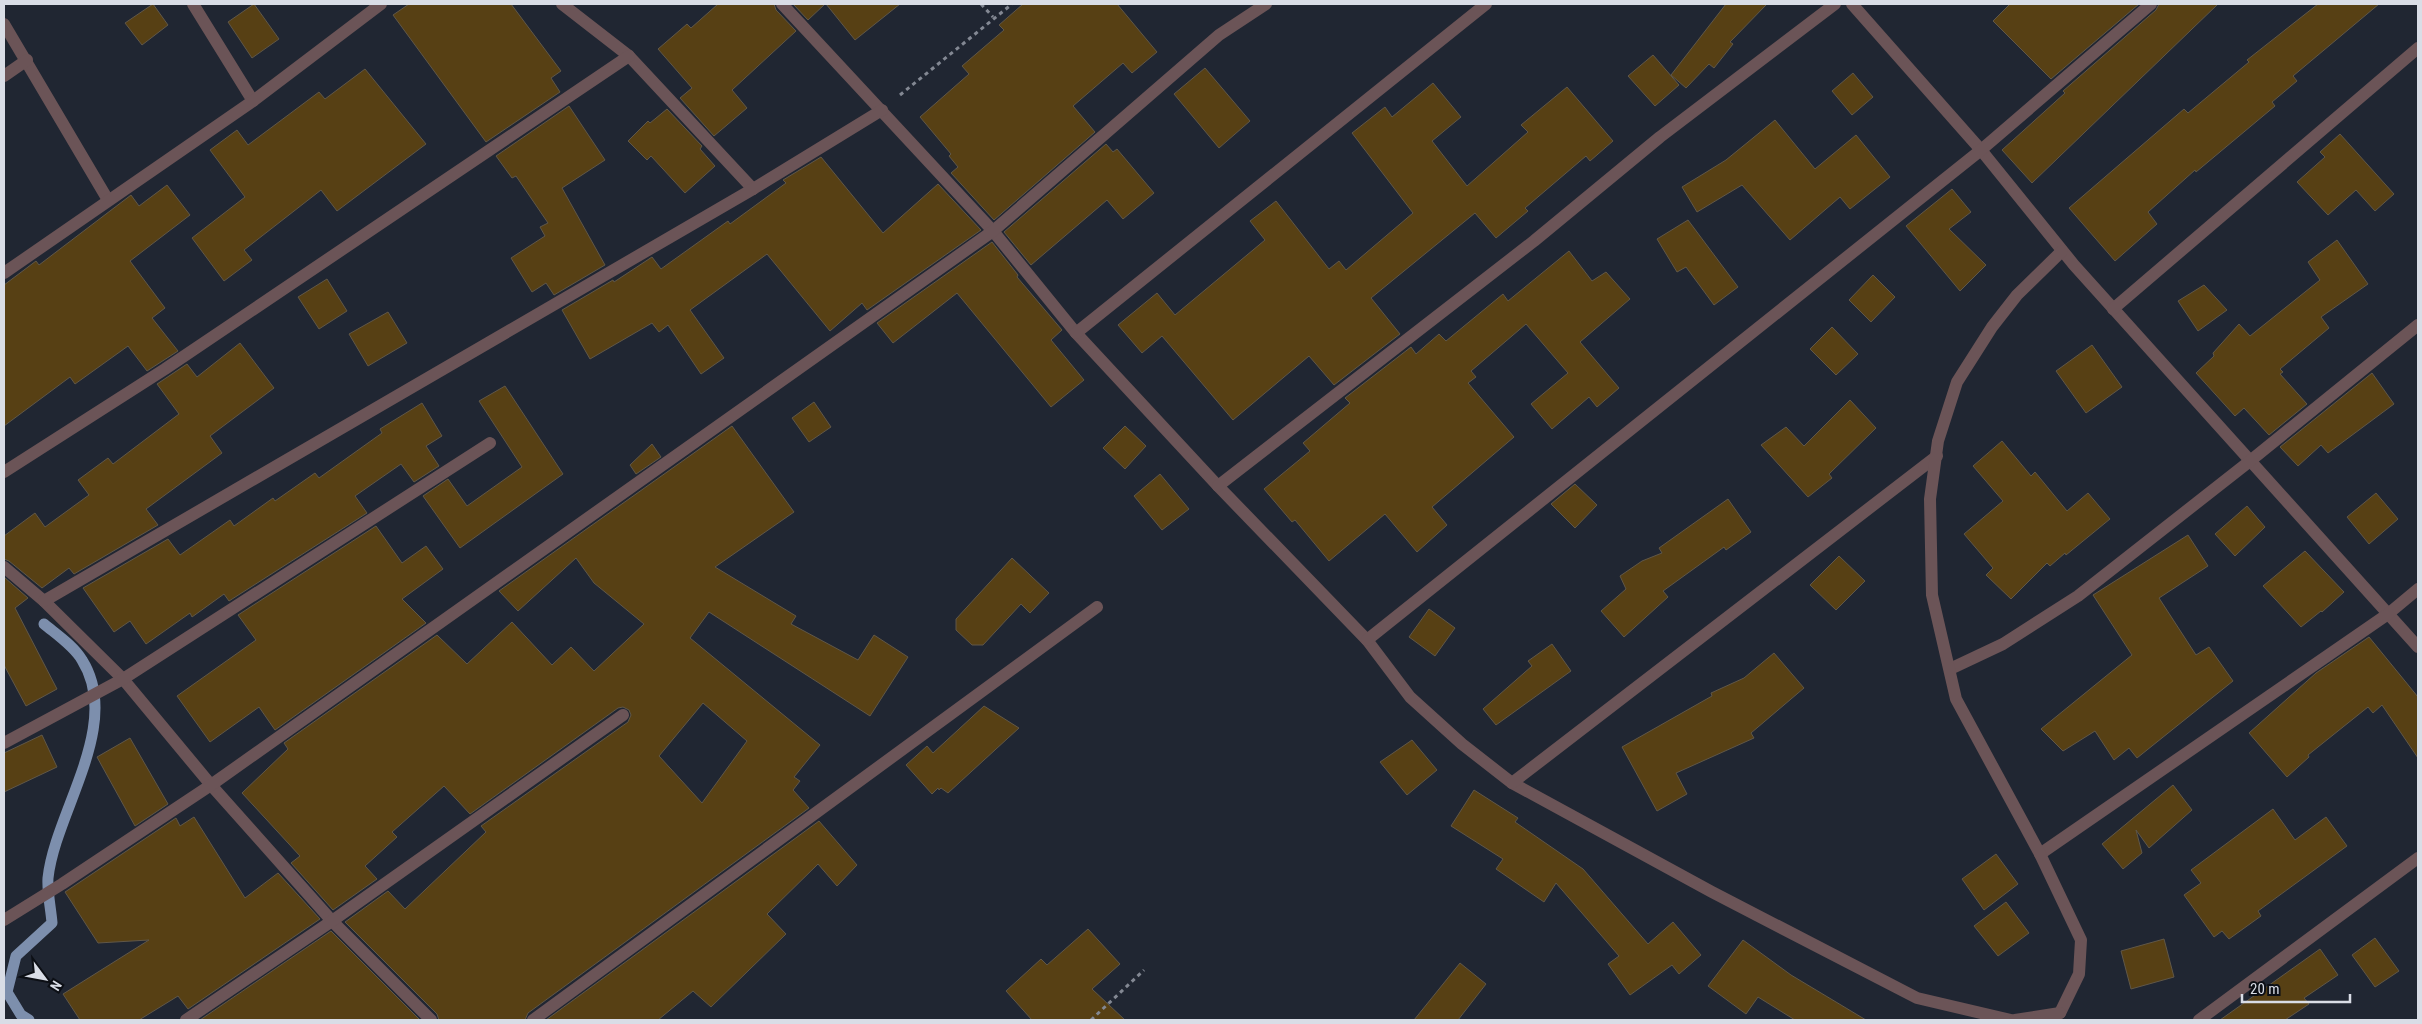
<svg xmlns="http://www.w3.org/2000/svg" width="2422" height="1024" font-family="'Roboto Condensed',sans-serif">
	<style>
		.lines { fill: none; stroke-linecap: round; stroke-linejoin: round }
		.stream { stroke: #7d8fad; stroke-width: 11 }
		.building { fill: #574014; stroke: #605748; fill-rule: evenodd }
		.path { stroke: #838893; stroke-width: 3; stroke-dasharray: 4 4; stroke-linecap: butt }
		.minor { stroke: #6b5457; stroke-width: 12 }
	</style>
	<rect width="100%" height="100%" fill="#202632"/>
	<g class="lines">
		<path class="stream" d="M29 1020 21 1015 7 992 16 956 52 923C51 909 47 892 48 878 55 812 123 725 82 660 74 646 56 634 44 624"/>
	</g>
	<g class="building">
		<polygon points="153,4 168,25 142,45 125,23"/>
		<polygon points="254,4 279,39 252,58 228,22"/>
		<polygon points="409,4 511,4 561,71 551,78 560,92 486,142 393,15"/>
		<polygon points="718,4 774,4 776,10 796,31 732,90 747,108 714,136 680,98 692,88 658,49 687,24 691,28"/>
		<polygon points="793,4 825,4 808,20"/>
		<polygon points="826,4 900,4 855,40"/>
		<polygon points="1023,4 1117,4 1157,52 1132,73 1123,63 1073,106 1095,132 994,220 951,173 958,167 949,156 951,154 920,117 969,74 962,66 1004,30 999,25"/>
		<polygon points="1726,4 1767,4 1730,42 1733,44 1714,68 1709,64 1686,88 1671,75"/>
		<polygon points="2010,4 2139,4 2051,79 1993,21"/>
		<polygon points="2159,4 2218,4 2032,183 2002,150 2065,93 2063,91 2156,10"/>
		<polygon points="2318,4 2379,4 2293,76 2297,81 2272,102 2275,106 2196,172 2195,170 2148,212 2157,224 2115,261 2069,208 2184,109 2188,113 2249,62 2247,60"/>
		<polygon points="1653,55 1679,85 1655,106 1628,76"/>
		<polygon points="1205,68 1250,121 1219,148 1174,94"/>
		<polygon points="365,69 426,144 337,211 321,190 244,250 252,260 224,281 192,238 245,197 210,150 237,130 248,145 319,92 325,99"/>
		<polygon points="1853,73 1873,97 1852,115 1832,91"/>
		<polygon points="1433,83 1461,117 1432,141 1467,186 1528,132 1521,125 1567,87 1613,141 1590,161 1586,156 1525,208 1528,211 1496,238 1475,213 1371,298 1400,334 1334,385 1309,356 1233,420 1162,336 1142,353 1118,325 1157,293 1175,315 1265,240 1250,221 1276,201 1329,269 1339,261 1346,270 1413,213 1352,133 1385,107 1392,117"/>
		<polygon points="569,106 605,160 562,188 605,265 554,295 546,283 532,292 511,258 545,236 540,227 548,223 516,176 512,178 496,156"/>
		<polygon points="667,109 702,146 700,149 715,166 685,193 651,156 647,160 628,141 648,121 650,123"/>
		<polygon points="1775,120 1815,169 1856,135 1890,177 1850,209 1840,197 1790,240 1742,185 1697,212 1682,187 1726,160"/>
		<polygon points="2340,134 2394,194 2375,211 2356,190 2328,215 2297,182 2325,157 2320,152"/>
		<polygon points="1106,144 1113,152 1117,149 1154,193 1123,219 1107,200 1031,265 1004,232"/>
		<polygon points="821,157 883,233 938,184 981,230 867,310 862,303 830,331 767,254 690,310 724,358 701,374 668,325 659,332 652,323 590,359 562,310 613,280 614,282 652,257 661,269 728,221 730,224 786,183 783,180"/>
		<polygon points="167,185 190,215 130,261 165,308 152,318 178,351 147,371 128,346 75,384 70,377 4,426 4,285 36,261 39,265 131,195 139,206"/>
		<polygon points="1952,189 1971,212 1949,229 1986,265 1960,291 1906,226"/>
		<polygon points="1688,220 1738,287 1714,305 1686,267 1677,272 1657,239"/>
		<polygon points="2337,240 2368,284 2321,317 2329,328 2280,369 2283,372 2280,374 2307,404 2269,435 2244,408 2235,416 2196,373 2214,356 2213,353 2239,324 2250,336 2320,280 2308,262"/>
		<polygon points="992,242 1018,275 1017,277 1062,330 1051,340 1084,380 1051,407 957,293 893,343 877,323"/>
		<polygon points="1569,251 1592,281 1606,272 1630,299 1580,342 1619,388 1597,407 1589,397 1552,429 1531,404 1568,373 1526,324 1471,371 1476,377 1468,383 1514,437 1432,507 1447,525 1417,552 1385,514 1329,561 1295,520 1292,522 1264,489 1310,451 1303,443 1350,403 1345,398 1411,347 1416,354 1439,334 1446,341 1503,294 1508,301"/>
		<polygon points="1873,275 1895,297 1871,322 1849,300"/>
		<polygon points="327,279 347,311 319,329 298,297"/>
		<polygon points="2204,285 2227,310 2198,331 2178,301"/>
		<polygon points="388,312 407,343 368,366 349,334"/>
		<polygon points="1832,327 1858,354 1836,375 1810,349"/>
		<polygon points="240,343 274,388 210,436 222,453 146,509 158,525 74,574 69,568 42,588 9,561 4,559 4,536 35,513 45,527 89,495 78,480 108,458 113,464 179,414 157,384 187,364 197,377"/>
		<polygon points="2092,345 2122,387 2086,413 2056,371"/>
		<polygon points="2372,373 2394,404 2328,453 2321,445 2298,466 2280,447"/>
		<polygon points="505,386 563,474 460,548 423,496 448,479 467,506 522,467 479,401"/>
		<polygon points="1850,400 1876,428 1829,474 1832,478 1808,497 1761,445 1786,427 1804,446"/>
		<polygon points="814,402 831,427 809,442 792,418"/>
		<polygon points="422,403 442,436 426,446 439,466 414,482 401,464 355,496 367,513 229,601 224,594 192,617 190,613 146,644 130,621 114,632 83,588 168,539 180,555 230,520 234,526 273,498 275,501 315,473 319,478 382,433 380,429"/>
		<path d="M732 426 794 512 715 567 796 616 791 624 858 660 874 635 908 657 870 716 709 612 690 638 820 745 794 777 800 781 793 790 809 808 528 1013 525 1020H439L437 1014 345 922 388 891 405 909 486 832 481 826 628 722 631 715 629 710 623 707 618 708 470 814 444 786 392 832 397 837 365 866 377 879 333 910 291 863 300 856 242 793 288 749 284 743 437 635 467 664 512 622 552 665 571 647 594 671 644 624 594 583 576 558 518 611 499 591ZM703 703 747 741 702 803 659 756Z"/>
		<polygon points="1125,426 1146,446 1125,469 1103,448"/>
		<polygon points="2002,441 2031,476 2035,472 2067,511 2088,493 2110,519 2066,555 2065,553 2050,566 2047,563 2011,599 1986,575 1993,568 1964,534 2003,501 1973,466"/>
		<polygon points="652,444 661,457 636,474 630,465"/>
		<polygon points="1160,474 1189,509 1162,530 1134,496"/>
		<polygon points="1575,484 1597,505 1575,528 1551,504"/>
		<polygon points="2376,493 2398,519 2369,544 2347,517"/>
		<polygon points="1728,499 1751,532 1726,550 1724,547 1663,591 1668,597 1624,637 1601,611 1626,589 1620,576 1642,561 1662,553 1659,548"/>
		<polygon points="2247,506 2265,527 2235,556 2215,534"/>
		<polygon points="376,526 402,563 426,546 443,569 402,599 426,623 275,730 259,707 210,742 177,696 256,640 238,615"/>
		<polygon points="2188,535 2208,566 2159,598 2196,655 2209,647 2233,681 2137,758 2129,748 2114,760 2095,731 2063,751 2041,729 2132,655 2093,595"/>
		<polygon points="2305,551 2344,592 2322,612 2321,611 2301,627 2263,586"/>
		<polygon points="1839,556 1865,581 1836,610 1810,585"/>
		<polygon points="1012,558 1049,593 1030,613 1021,604 983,645 972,645 956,630 956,619"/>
		<polygon points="4,577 28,598 15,608 57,689 26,706 4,665"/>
		<polygon points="1429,609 1455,628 1435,656 1409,637"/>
		<polygon points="2369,637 2418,697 2418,758 2382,705 2373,713 2368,707 2308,755 2309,757 2287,777 2249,733 2316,673"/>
		<polygon points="1552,644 1571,671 1496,725 1483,709 1532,666 1528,661"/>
		<polygon points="1774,653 1804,688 1751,733 1754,738 1676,773 1687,794 1657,811 1622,747 1712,696 1711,693 1744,678"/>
		<polygon points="984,706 1019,728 948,793 941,788 939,790 938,788 932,794 906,765 927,746 933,753"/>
		<polygon points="42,735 57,767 4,792 4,753"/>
		<polygon points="130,738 168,804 135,826 97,757"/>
		<polygon points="1412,740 1437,770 1407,795 1380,762"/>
		<polygon points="2173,785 2192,810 2149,848 2136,830 2142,853 2123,869 2102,844"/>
		<polygon points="1474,790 1518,818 1515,822 1583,869 1648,944 1673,922 1701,955 1679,974 1672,965 1630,995 1608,964 1619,956 1556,883 1544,902 1496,869 1503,859 1451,826"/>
		<polygon points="2273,809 2295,840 2326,817 2347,846 2258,911 2261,916 2229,939 2222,931 2214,937 2184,895 2201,883 2191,870"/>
		<polygon points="194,817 245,898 278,873 320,919 188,1009 178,996 139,1020 80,1020 63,994 149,940 98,943 65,892 176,818 180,826"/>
		<polygon points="819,821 857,865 837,886 818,864 767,914 786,934 711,1007 693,991 658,1020 546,1020"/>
		<polygon points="1996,854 2018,884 1984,910 1962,879"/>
		<polygon points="2006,902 2029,933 1998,956 1974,926"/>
		<polygon points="1088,929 1120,964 1092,989 1125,1020 1032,1020 1006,991 1041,959 1047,965"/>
		<polygon points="331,931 420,1020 200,1020"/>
		<polygon points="2375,938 2399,971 2375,987 2352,955"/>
		<polygon points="2164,939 2174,977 2131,989 2121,951"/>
		<polygon points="1743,940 1791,975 1866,1020 1795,1020 1758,997 1746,1014 1708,986"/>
		<polygon points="2320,949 2338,975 2304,998 2309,1004 2285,1020 2220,1020"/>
		<polygon points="1460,963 1486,984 1458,1020 1414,1020"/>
	</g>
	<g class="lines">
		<g class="path">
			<polyline points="981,4 993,17"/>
			<polyline points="900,95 1012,4"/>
			<polyline points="1091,1020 1144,970"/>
		</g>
		<g class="minor">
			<polyline points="193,4 253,101"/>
			<polyline points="562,4 629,56 753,189"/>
			<polyline points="782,4 993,231 1076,333 1218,486 1367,640 1410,697 1462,744 1512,783 1712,892 1917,998 2011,1020"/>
			<polyline points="1852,4 1981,150 2074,265 2418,647"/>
			<polyline points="4,24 108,200"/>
			<polyline points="4,76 27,60"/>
			<polyline points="4,273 253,101 381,4"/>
			<polyline points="2113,309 2418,48"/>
			<polyline points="1076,333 1486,4"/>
			<polyline points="4,472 165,369 629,56"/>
			<polyline points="1218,486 1534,241 1660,137 1835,4"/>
			<polyline points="4,567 44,601 123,679 211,785 332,921 431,1020"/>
			<polyline points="44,601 753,189 882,110"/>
			<polyline points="1367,640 1981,150 2151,4"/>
			<polyline points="1950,669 2003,644 2078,596 2250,461 2418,325"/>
			<polyline points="4,743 123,679 490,443"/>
			<polyline points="1512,783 1937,456"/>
			<polyline points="2040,854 2388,614 2418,589"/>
			<polyline points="4,920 62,884 211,785 993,231 1219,35 1266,4"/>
			<polyline points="2060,1013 2079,974 2081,940 2040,854 1956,699 1932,595 1930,499 1938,441 1957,382 1992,327 2017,295 2062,251"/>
			<polyline points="186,1020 332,921 623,715"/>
			<polyline points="533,1020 1097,607"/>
			<polyline points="2015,1020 2060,1013"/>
			<polyline points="2199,1020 2418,858"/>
		</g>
	</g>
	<rect width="2422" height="1024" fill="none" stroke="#d9dde6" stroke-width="10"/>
	<g transform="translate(45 979) rotate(122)" stroke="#0c0f15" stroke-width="4" paint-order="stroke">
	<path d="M0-4L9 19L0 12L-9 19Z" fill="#d9dde6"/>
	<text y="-8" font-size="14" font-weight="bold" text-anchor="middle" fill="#d9dde6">N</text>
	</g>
	<path d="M2242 994v8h108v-8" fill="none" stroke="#d9dde6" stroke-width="2.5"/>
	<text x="2250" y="994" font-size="15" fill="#d9dde6" stroke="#0c0f15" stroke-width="4" paint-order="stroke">20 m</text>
</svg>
